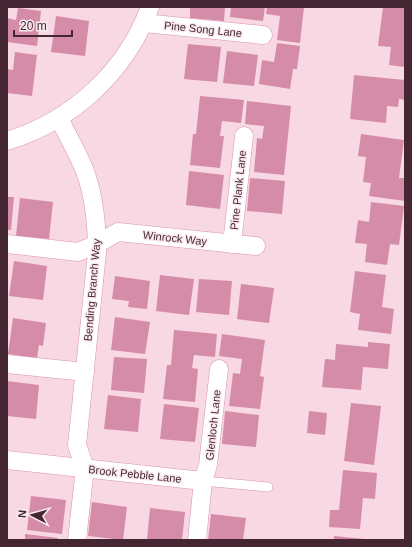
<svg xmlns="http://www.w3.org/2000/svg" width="412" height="547" font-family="Arial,sans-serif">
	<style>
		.building { fill: #d58ca8 }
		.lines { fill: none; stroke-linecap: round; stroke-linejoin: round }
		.lane-casing { stroke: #db92af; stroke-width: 10 }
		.street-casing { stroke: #db92af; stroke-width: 19 }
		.lane { stroke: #fff; stroke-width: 9 }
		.street { stroke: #fff; stroke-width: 18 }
		.labels { text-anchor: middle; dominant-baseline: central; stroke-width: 3; stroke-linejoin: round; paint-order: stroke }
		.street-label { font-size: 11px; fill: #442733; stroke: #faeaef }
	</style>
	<rect width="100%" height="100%" fill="#f8d8e3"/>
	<g class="building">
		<polygon points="190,7 225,7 224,21 190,18"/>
		<polygon points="231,7 265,7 263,21 230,17"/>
		<polygon points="267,7 304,7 300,43 277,40 280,16 266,14"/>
		<polygon points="383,7 405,7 405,67 389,65 391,47 378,46"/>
		<polygon points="18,8 41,11 37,46 7,42 7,18 16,20"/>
		<polygon points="56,16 89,21 85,56 51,52"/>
		<polygon points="277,43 300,46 297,69 293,69 290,89 259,84 262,60 274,62"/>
		<polygon points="188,44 221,47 217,82 184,79"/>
		<polygon points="227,51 258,55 254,86 223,83"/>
		<polygon points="15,52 37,55 32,96 7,93 7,69 13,70"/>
		<polygon points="354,75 405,80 405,100 399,99 398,107 387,106 386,123 350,119"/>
		<polygon points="200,96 244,100 241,123 222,121 220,136 224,136 220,168 190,165 193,134 196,134"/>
		<polygon points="247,101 291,106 284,175 254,172 257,138 262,139 264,126 245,124"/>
		<polygon points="361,134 404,140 399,178 405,178 405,201 369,196 371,183 363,182 366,157 358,156"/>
		<polygon points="189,171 224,175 220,209 186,205"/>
		<polygon points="250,178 285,181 282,214 247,211"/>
		<polygon points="7,197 14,197 11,230 7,230"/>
		<polygon points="20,198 53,202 49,239 16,236"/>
		<polygon points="371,202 404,206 399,245 390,244 387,265 365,262 367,244 355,243 358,220 369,222"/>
		<polygon points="14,261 47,266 43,300 9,296"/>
		<polygon points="355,271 386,275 382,307 394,309 391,334 358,330 360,314 350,312"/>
		<polygon points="160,275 194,279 189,315 156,311"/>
		<polygon points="115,276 150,281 147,309 128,307 129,301 112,299"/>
		<polygon points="199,279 232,281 229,315 196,312"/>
		<polygon points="241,284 274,288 269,323 237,319"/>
		<polygon points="115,317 150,322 145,354 111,350"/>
		<polygon points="13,318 46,323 43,346 39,345 37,358 8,354"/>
		<polygon points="174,330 217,334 215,357 194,355 192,368 198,369 195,402 163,399 167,365 171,365"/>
		<polygon points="222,334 265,340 260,376 264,377 260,409 229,406 233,373 240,374 242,359 219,356"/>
		<polygon points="368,342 390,344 388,369 363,367 361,390 322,387 325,359 335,360 336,344 368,347"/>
		<polygon points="114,357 147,359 144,393 111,390"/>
		<polygon points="7,381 39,385 36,419 7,416"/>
		<polygon points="108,395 141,399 138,432 104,429"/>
		<polygon points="351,403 381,406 374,465 344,461"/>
		<polygon points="164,404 199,408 195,442 160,439"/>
		<polygon points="225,411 259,415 256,447 222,444"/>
		<polygon points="309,411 327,413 325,435 307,433"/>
		<polygon points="343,470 377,473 375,499 363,498 360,529 329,527 330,510 339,510"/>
		<polygon points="31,496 66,500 62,534 27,530"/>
		<polygon points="92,502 127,507 123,540 88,536"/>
		<polygon points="150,508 185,512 182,540 147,540"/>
		<polygon points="211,514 246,518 243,540 208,540"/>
		<polygon points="25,534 58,538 57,540 25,540"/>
		<polygon points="334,536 365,539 365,540 334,540"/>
	</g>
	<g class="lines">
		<defs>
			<polyline id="lane" points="203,481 268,487"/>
			<g id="street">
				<polyline points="144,23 263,35"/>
				<path d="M59 118C67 135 80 157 86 174 95 200 97 226 97 253L77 445 85 468 77 540"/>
				<path d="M7 141C72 121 126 72 150 7"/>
				<polyline points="7,244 78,252 97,244 118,232 256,246"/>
				<polyline points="232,244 244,136"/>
				<polyline points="7,364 85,372"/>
				<polyline points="7,460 203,481"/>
				<polyline points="197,540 203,481 208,465 219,369"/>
			</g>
		</defs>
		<use href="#lane" class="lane-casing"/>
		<use href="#street" class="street-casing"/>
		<use href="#lane" class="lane"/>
		<use href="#street" class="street"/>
	</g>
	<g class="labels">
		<g class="street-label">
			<text transform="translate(203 29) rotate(6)">Pine Song Lane</text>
			<text transform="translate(238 190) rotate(-84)">Pine Plank Lane</text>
			<text transform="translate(175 238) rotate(6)">Winrock Way</text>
			<text transform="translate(92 290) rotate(-85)">Bending Branch Way</text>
			<text transform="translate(213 425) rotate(-84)">Glenloch Lane</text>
			<text transform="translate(135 474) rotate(6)">Brook Pebble Lane</text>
		</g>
	</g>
	<rect width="412" height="547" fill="none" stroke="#442733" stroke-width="16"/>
	<g transform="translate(32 515) rotate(276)" stroke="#faeaef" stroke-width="3" paint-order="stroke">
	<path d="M0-3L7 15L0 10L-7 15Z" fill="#442733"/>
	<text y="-6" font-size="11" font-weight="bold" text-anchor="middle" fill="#442733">N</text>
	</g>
	<path d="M14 30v6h58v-6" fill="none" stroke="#442733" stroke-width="2"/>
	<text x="20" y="30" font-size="12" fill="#442733" stroke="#faeaef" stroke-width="3" paint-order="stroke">20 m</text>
</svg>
